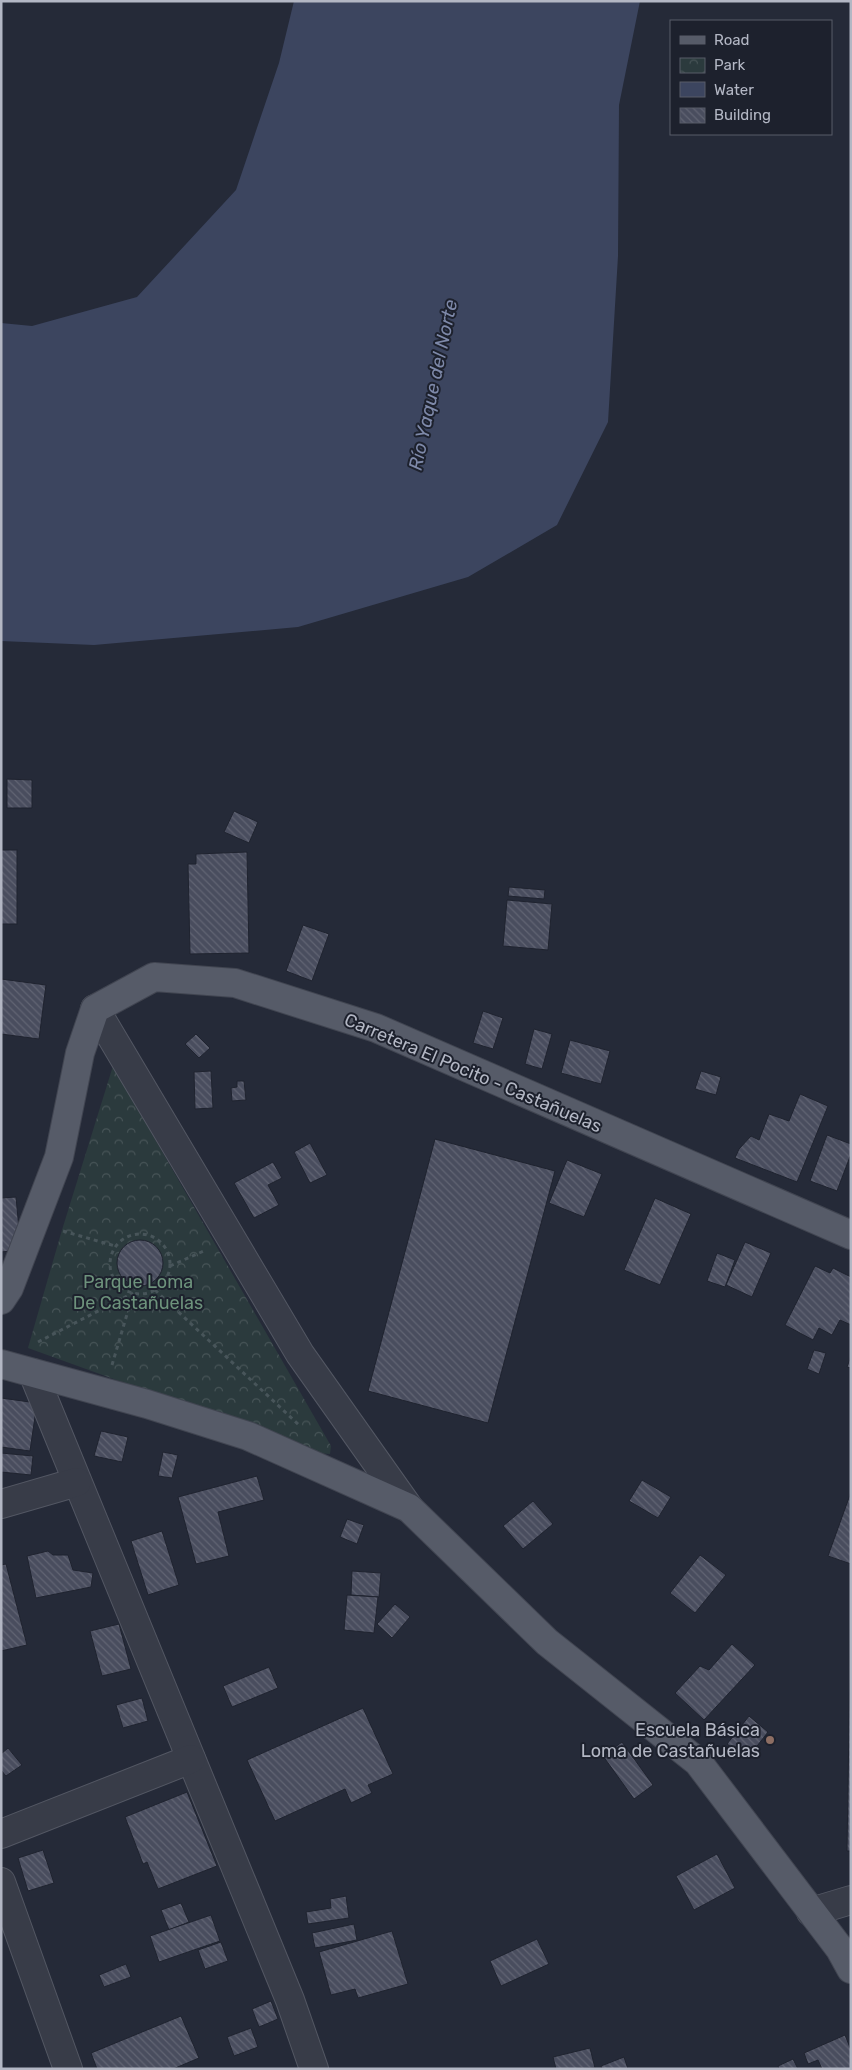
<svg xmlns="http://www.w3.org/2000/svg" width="852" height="2070" font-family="Rubik,sans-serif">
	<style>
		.park { fill: url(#park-crowns) }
		.water { fill: #3c455f }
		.building { fill: url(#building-back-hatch); stroke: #1f232f }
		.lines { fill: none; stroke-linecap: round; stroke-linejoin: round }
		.minor-casing { stroke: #535763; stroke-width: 30 }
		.major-casing { stroke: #414551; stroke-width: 30 }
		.path { stroke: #48555a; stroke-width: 3; stroke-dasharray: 4 4; stroke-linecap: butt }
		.minor { stroke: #383c48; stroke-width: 28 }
		.major { stroke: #565b68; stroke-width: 28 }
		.education-dot { fill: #8d6e63; stroke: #1d212d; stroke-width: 2 }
		.labels { text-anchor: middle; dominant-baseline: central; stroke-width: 4; stroke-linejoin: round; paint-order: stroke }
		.street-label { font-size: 18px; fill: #b3b7c4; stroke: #1d212d }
		.park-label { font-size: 18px; fill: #6d927c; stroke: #1d212d }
		.poi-label { font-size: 18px; fill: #b3b7c4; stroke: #1d212d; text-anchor: end }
		.water-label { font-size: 19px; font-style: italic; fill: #7e89a9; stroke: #1d212d }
	</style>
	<defs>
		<pattern id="park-crowns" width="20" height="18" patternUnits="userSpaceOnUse" patternTransform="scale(1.25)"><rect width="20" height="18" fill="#2b3a3d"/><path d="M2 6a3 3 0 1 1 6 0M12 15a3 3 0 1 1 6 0" fill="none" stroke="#475457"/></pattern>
		<pattern id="building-back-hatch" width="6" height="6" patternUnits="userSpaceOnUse" patternTransform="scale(1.25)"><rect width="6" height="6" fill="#494d5e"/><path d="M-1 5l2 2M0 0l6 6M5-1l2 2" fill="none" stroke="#616473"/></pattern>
	</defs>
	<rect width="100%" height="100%" fill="#252a38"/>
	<polygon class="park" points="113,1066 331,1446 330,1454 318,1453 28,1348 62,1230"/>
	<polygon class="water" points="294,1 640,1 619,105 618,256 608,422 557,525 468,577 298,627 94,645 1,641 1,323 32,326 137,297 236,190 279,63"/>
	<g class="building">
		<polygon points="7,779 32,780 32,808 7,808"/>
		<polygon points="234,811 258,822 249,843 224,832"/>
		<rect x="1" y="850" width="16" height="74"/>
		<polygon points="247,852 249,953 190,954 188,864 196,864 196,854"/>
		<polygon points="509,887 545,890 544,899 508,896"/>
		<polygon points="507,900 552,904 548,950 503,946"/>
		<polygon points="303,925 329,934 312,981 286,971"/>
		<polygon points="1,979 46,985 39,1039 1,1034"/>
		<polygon points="483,1011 503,1018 493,1049 473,1043"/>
		<polygon points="534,1029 552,1034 542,1069 525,1064"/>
		<polygon points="196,1034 210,1048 199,1058 185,1044"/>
		<polygon points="570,1040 610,1051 601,1084 561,1073"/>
		<polygon points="211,1071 213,1108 195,1109 194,1072"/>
		<polygon points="701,1071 721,1077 716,1095 695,1089"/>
		<polygon points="237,1081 244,1081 246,1100 232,1101 231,1088 237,1087"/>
		<polygon points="800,1094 828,1106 797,1182 735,1158 739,1149 751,1136 759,1140 769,1114 789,1121"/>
		<polygon points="827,1135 851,1144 851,1154 837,1191 810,1181"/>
		<polygon points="435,1139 555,1171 488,1423 368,1391"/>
		<polygon points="310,1143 327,1175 310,1183 294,1152"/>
		<polygon points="567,1160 602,1174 584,1217 549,1203"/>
		<polygon points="273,1162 282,1178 268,1185 279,1205 254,1218 234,1183"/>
		<polygon points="16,1197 21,1250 1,1252 1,1198"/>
		<polygon points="655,1198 691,1214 660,1285 624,1270"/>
		<circle cx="140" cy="1263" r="23"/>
		<polygon points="745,1242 771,1253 752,1297 726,1285"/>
		<polygon points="717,1253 735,1260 725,1287 707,1281"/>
		<polygon points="815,1266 830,1273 833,1268 851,1277 851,1325 840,1320 832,1335 819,1328 813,1340 785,1325"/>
		<polygon points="814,1350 826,1353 819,1374 807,1369"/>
		<polygon points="851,1356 851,1368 847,1367"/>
		<polygon points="1,1398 37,1403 30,1451 1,1447"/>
		<polygon points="101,1431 128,1437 122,1462 94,1456"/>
		<polygon points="163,1452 178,1455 172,1478 158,1476"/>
		<polygon points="1,1453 33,1456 31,1475 1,1472"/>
		<polygon points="257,1476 264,1500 218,1512 229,1556 196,1564 178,1497"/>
		<polygon points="642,1480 671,1497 658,1518 629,1501"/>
		<polygon points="851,1492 851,1564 828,1556"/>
		<polygon points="533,1501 553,1524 523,1549 503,1526"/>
		<polygon points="347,1519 364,1525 357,1544 340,1537"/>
		<polygon points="162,1531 179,1585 148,1595 131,1541"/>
		<polygon points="48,1551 53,1555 68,1555 73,1570 93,1573 91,1587 36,1598 27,1556"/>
		<polygon points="700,1555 726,1575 695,1613 670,1593"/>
		<polygon points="6,1564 27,1645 1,1651 1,1565"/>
		<polygon points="352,1571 381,1573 379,1597 351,1595"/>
		<polygon points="347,1595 378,1597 374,1633 344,1630"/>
		<polygon points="851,1597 851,1851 847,1851"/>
		<polygon points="395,1604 410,1617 392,1638 377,1624"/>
		<polygon points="119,1624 131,1669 102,1676 90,1631"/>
		<polygon points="732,1644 755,1665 704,1720 675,1693 700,1666 709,1670"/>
		<polygon points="269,1667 278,1688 232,1707 223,1686"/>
		<polygon points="142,1698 148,1721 123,1728 116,1705"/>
		<polygon points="363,1708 393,1774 368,1785 372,1793 351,1803 345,1789 275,1821 247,1760"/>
		<polygon points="749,1716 768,1732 747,1759 727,1744"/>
		<polygon points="622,1742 653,1785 634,1799 603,1756"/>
		<polygon points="8,1748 22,1765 6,1776 1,1770 1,1754"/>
		<polygon points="187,1792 217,1866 158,1889 147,1862 143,1864 125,1817"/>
		<polygon points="43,1850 54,1883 28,1891 18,1858"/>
		<polygon points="717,1854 735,1888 694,1910 676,1876"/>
		<polygon points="346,1896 349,1918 308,1924 306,1912 331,1908 330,1899"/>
		<polygon points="181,1903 189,1922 169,1930 161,1910"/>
		<polygon points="211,1915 220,1941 159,1962 150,1936"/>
		<polygon points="354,1924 357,1940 315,1948 312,1933"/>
		<polygon points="392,1931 408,1984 358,1998 355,1989 331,1995 319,1952"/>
		<polygon points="537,1939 549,1964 501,1986 490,1961"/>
		<polygon points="221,1942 228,1961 205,1969 198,1950"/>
		<polygon points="126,1964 131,1977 104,1987 99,1975"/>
		<polygon points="271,2001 278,2019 259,2027 252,2009"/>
		<polygon points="181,2016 199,2058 173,2069 97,2069 91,2053"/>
		<polygon points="251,2028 258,2047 234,2056 227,2037"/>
		<polygon points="845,2035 851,2050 851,2069 822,2069 818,2060 808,2064 804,2053"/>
		<polygon points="590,2048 595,2068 556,2069 553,2057"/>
		<polygon points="624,2057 628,2069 602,2069 601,2066"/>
		<polygon points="793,2059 798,2069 779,2069 778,2066"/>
	</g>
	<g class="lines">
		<defs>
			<g id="minor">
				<polyline points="95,1009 300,1354 409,1508"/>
				<polyline points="33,1373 290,2000 314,2069"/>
				<polyline points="1,1504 77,1482"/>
				<polyline points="1,1834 191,1759"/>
				<polyline points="1,1882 68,2069"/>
				<polyline points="811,1912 851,1900"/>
			</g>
			<g id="major">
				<polyline points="1,1300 9,1288 59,1157 80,1053 95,1009 154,977 235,983 376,1028 851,1235"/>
				<polyline points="1,1364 147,1404 248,1436 409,1508 547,1642 698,1762 840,1949 851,1969"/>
			</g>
		</defs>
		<use href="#minor" class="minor-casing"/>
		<use href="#major" class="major-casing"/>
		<g class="path">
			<polyline points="63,1231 115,1246"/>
			<circle cx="140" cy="1264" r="30"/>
			<polyline points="170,1266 206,1250"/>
			<polyline points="155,1290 299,1425"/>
			<polyline points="38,1342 133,1293"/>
			<polyline points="112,1365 133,1294"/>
		</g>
		<use href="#minor" class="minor"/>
		<use href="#major" class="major"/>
	</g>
	<circle class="education-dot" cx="770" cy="1740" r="5"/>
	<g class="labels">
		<g class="street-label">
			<text transform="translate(473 1073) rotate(23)">Carretera El Pocito - Castañuelas</text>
		</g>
		<g class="park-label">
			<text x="138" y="1282">Parque Loma<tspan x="138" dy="21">De Castañuelas</tspan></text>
		</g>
		<g class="poi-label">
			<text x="760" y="1730">Escuela Básica<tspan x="760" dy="21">Loma de Castañuelas</tspan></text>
		</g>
		<g class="water-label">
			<text transform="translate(433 385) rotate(-78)">Río Yaque del Norte</text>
		</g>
	</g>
	<rect width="852" height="2070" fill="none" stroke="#b3b7c4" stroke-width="5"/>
	<rect x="670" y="20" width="162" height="115" fill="#1d212d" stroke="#595d69"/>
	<rect x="680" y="36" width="25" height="8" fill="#565b68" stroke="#595d69"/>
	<text x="714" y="45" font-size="15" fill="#b3b7c4">Road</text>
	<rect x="680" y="58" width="25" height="15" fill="url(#park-crowns)" stroke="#595d69"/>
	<text x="714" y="70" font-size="15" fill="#b3b7c4">Park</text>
	<rect x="680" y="82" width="25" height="15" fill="#3c455f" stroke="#595d69"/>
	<text x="714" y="95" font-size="15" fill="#b3b7c4">Water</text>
	<rect x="680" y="108" width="25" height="15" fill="url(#building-back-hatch)" stroke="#595d69"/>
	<text x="714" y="120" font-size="15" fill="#b3b7c4">Building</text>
</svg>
